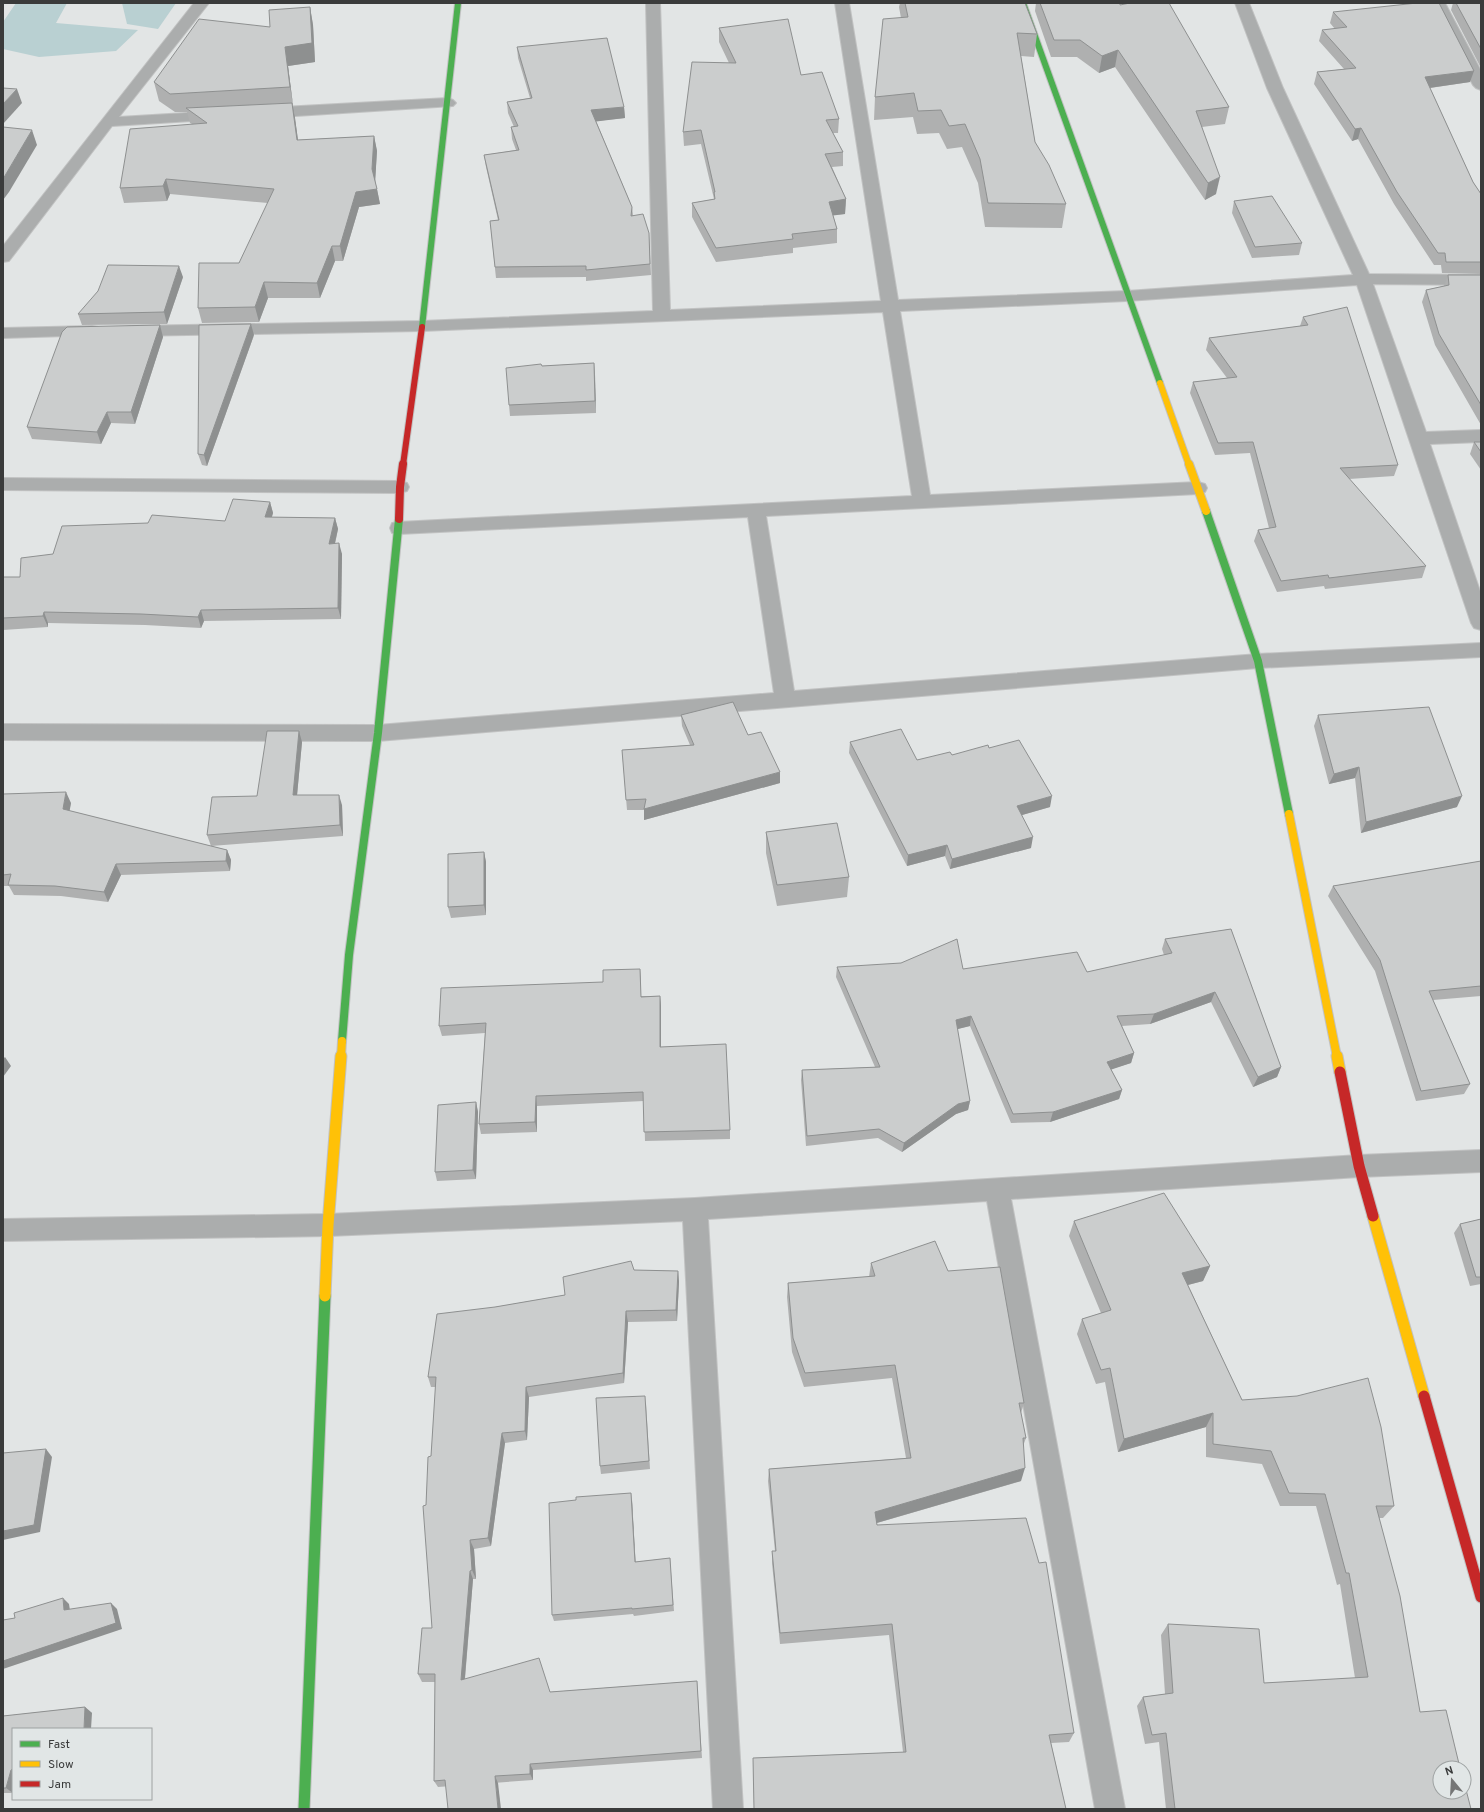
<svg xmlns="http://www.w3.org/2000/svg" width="1484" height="1812" font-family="Overpass,sans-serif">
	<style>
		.green { fill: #b9d0d2 }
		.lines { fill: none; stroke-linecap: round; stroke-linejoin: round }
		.street-casing { stroke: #c1c2c2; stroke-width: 2 }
		.fast-far2-casing { stroke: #c1c2c2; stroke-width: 8 }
		.fast-far1-casing { stroke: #c1c2c2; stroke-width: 10 }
		.fast-casing { stroke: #c1c2c2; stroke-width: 13 }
		.slow-far2-casing { stroke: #c1c2c2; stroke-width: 8 }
		.slow-far1-casing { stroke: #c1c2c2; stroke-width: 10 }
		.slow-casing { stroke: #c1c2c2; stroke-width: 13 }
		.jam-far2-casing { stroke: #c1c2c2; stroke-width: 8 }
		.jam-far1-casing { stroke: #c1c2c2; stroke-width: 10 }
		.jam-casing { stroke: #c1c2c2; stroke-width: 13 }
		.street { fill: #abadad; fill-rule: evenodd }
		.fast-far2 { stroke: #4caf50; stroke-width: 6 }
		.fast-far1 { stroke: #4caf50; stroke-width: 8 }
		.fast { stroke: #4caf50; stroke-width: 11 }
		.slow-far2 { stroke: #ffc107; stroke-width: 6 }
		.slow-far1 { stroke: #ffc107; stroke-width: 8 }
		.slow { stroke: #ffc107; stroke-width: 11 }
		.jam-far2 { stroke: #c62828; stroke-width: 6 }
		.jam-far1 { stroke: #c62828; stroke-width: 8 }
		.jam { stroke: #c62828; stroke-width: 11 }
		.wall { fill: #afb0b0 }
		.shaded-wall { fill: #8e9090 }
		.building { fill: #cbcdcd; stroke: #8e9090 }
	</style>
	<rect width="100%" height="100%" fill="#e2e5e5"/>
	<g class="green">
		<polygon points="16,3 67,3 56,23 138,30 116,51 39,57 3,49 3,22"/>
		<polygon points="122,3 176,3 158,29 127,24"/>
	</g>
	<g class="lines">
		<defs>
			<g id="street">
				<polygon points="194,3 209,3 119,117 219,111 224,113 227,116 224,119 112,126 9,261 3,262 3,246"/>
				<polygon points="646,3 660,3 670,310 881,301 835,3 849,3 898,300 1127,291 1353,275 1267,88 1235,3 1249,3 1283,88 1369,274 1481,275 1481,285 1373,284 1426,432 1481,430 1481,442 1430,444 1481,594 1481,630 1474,628 1471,623 1357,285 1127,301 900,311 930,495 1198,482 1205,484 1207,488 1205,492 1198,494 766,516 794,691 1258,654 1481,643 1481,657 1258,668 378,741 3,740 3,724 378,725 774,693 748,517 399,534 392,533 390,528 392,523 399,522 912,496 883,312 422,331 132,336 126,335 123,331 126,327 132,326 422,321 653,311"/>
				<polygon points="1431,3 1445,3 1481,71 1481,90 1476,88 1473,85"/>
				<polygon points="448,98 453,100 456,103 453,106 264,118 259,116 256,113 259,110 264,108"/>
				<polygon points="92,326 98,327 101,331 98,335 3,338 3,328"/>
				<polygon points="3,478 400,481 407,483 409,487 407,491 400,493 3,490"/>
				<polygon points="1481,1150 1481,1172 1359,1177 1011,1199 1125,1809 1095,1809 987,1201 708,1219 743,1809 713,1809 683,1221 328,1236 3,1241 3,1219 328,1214 695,1198 1359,1155"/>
			</g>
			<g id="fast-far2">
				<polyline points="1023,3 1160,383"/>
				<polyline points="422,327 458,3"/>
			</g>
			<g id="fast-far1">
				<polyline points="1206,511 1258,661 1289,814"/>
				<polyline points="342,1041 349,955 378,733 399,519"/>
			</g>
			<polyline id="fast" points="304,1809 325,1296"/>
			<polyline id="slow-far2" points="1160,383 1189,465"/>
			<g id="slow-far1">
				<polyline points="1189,464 1206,511"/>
				<polyline points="1289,814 1337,1057"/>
				<polyline points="341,1057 342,1041"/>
			</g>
			<g id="slow">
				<polyline points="1337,1056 1340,1072"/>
				<polyline points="1373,1216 1424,1396"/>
				<polyline points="325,1296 328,1225 341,1056"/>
			</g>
			<polyline id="jam-far2" points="403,465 422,327"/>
			<polyline id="jam-far1" points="399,519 400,487 403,464"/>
			<g id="jam">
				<polyline points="1340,1072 1359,1166 1373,1216"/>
				<polyline points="1424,1396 1481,1597"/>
			</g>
		</defs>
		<use href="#street" class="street-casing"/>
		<use href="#fast-far2" class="fast-far2-casing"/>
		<use href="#fast-far1" class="fast-far1-casing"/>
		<use href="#fast" class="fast-casing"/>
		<use href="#slow-far2" class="slow-far2-casing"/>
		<use href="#slow-far1" class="slow-far1-casing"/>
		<use href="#slow" class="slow-casing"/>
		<use href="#jam-far2" class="jam-far2-casing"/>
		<use href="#jam-far1" class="jam-far1-casing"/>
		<use href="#jam" class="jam-casing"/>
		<use href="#street" class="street"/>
		<use href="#fast-far2" class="fast-far2"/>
		<use href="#fast-far1" class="fast-far1"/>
		<use href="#fast" class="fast"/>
		<use href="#slow-far2" class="slow-far2"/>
		<use href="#slow-far1" class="slow-far1"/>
		<use href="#slow" class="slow"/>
		<use href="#jam-far2" class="jam-far2"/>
		<use href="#jam-far1" class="jam-far1"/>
		<use href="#jam" class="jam"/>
	</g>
	<g class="wall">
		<polygon points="900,3 1025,3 1037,34 1034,57 1021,56 1035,142 1066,204 1062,228 985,227 978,183 962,147 947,149 939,133 917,134 913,117 874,120 875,97 901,18 899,7"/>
		<polygon points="1036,3 1120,3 1120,5 1229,107 1225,124 1202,127 1216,194 1205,200 1115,67 1099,73 1077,57 1051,57 1035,11"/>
		<polygon points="1453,3 1481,3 1481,68 1451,10"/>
		<polygon points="310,7 313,25 315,62 288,66 293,105 292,105 295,118 298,140 374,136 377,151 375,180 380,204 359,207 343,261 335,261 320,298 268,298 259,322 202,323 198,308 239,263 268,203 170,194 167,201 124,203 120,188 192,124 190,123 187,112 175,112 159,101 154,82 270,27"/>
		<polygon points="1333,12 1470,82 1430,88 1473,182 1481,194 1481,274 1442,273 1441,265 1434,265 1394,204 1358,139 1352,141 1314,84 1317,72 1344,69 1319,41 1322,30 1335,29 1330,23"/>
		<polygon points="719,28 801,75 839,119 838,133 833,133 843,152 843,166 832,167 846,199 845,214 833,215 837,229 837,243 793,248 793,253 716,262 692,217 692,203 714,199 701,144 684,146 683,132 729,63 719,42"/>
		<polygon points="517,47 624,107 625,118 596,121 632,207 633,215 649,233 651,275 586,281 586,277 496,278 490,221 498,220 486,167 484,155 516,150 512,139 511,127 514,127 508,113 507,102 530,98 518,58"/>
		<polygon points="1234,201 1302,243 1299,255 1252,258 1232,213"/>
		<polygon points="1448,275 1481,275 1481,425 1435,345 1422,302 1426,290 1444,286"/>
		<polygon points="183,277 167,324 82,325 78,314"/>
		<polygon points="1303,317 1398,465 1394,476 1349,479 1426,566 1422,578 1325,589 1324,586 1277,592 1254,541 1258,530 1269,528 1250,453 1215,455 1190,393 1193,382 1227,378 1206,350 1209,338 1300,326"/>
		<polygon points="160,325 163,337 135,424 111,423 101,444 32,439 27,427"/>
		<polygon points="254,335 207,466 202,465 198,454"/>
		<polygon points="594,363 596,413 510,416 509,405 542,366"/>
		<polygon points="1474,442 1481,442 1481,470 1470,454"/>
		<polygon points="270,502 273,513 272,517 335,518 338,529 335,544 342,554 341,619 204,621 201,628 145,625 48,623 48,627 3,630 3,577 20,577 53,554 225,521"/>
		<polygon points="681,715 748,735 780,783 644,820 644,810 627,810 622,750 690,745 682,726"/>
		<polygon points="1318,715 1457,807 1361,833 1355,778 1329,784 1314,726"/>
		<polygon points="302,742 297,795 342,805 343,836 211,846 207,835 257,796"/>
		<polygon points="850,742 917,760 952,755 989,748 1050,807 1022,815 1031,848 950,869 945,856 907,866 849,753"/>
		<polygon points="3,794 71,803 69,811 227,850 231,860 230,871 121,875 108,902 61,896 14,895 9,886 3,886"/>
		<polygon points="766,832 849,877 847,897 777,906 766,853"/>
		<polygon points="484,852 486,862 486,915 451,918 448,907"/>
		<polygon points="1481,861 1481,996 1433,1000 1470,1084 1464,1094 1416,1101 1375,971 1328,896 1333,886"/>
		<polygon points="1231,929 1281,1067 1277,1077 1253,1087 1211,1002 1150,1024 1122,1026 1134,1053 1131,1063 1111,1069 1122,1090 1119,1099 1050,1122 1011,1123 970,1026 957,1029 970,1101 968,1110 956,1114 902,1152 878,1138 806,1146 801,1080 802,1070 875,1067 836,977 837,967 1087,972 1164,955 1162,949 1165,939"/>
		<polygon points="640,969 641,996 660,996 661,1006 661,1047 730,1130 730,1139 645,1141 644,1101 537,1106 537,1132 481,1134 479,1124 485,1033 442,1036 439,1026 603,982"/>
		<polygon points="476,1102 478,1112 476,1179 437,1181 435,1172"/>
		<polygon points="1481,1219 1481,1284 1470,1286 1454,1233 1460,1224"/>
		<polygon points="1074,1221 1210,1266 1203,1281 1188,1285 1242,1400 1394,1506 1383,1518 1379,1518 1420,1712 1471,1809 1166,1809 1159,1742 1145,1744 1137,1706 1143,1697 1165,1694 1161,1635 1168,1624 1264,1683 1355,1678 1340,1584 1337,1585 1316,1506 1280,1506 1262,1464 1206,1457 1206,1427 1118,1452 1105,1382 1096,1384 1077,1334 1082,1319 1101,1313 1069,1236"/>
		<polygon points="871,1263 948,1271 1024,1403 1021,1413 1026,1438 1023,1446 1021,1481 877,1523 877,1525 1074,1733 1069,1742 1051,1743 1066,1809 754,1809 753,1758 903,1752 889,1635 780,1644 772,1563 772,1551 775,1551 768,1481 769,1469 906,1458 892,1378 804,1387 792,1352 787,1297 788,1283 869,1277"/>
		<polygon points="634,1270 678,1271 679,1282 677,1321 628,1322 624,1383 529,1397 527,1440 505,1443 491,1546 474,1549 476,1579 473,1579 465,1679 550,1692 697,1681 702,1758 533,1770 533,1780 438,1787 434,1781 435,1682 422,1682 418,1674 432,1628 426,1505 431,1456 436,1387 431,1387 428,1377 495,1307 565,1295"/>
		<polygon points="646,1404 650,1469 601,1474 600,1466"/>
		<polygon points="632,1500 635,1562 670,1558 674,1611 634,1616 633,1614 554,1621 552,1615"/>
		<polygon points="85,1707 92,1713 13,1729 13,1793 3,1793 3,1716"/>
	</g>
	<g class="shaded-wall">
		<polygon points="310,7 313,25 315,62 288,66 293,105 290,87 285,47"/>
		<polygon points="1118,50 1115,67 1099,73 1102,56"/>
		<polygon points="1474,71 1470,82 1422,89 1425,77"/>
		<polygon points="17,89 22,103 3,124 3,104"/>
		<polygon points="292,103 295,118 300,155 297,140"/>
		<polygon points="624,107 625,118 592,122 591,110"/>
		<polygon points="1361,128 1358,139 1352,141 1355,129"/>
		<polygon points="32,130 37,145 9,192 3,200 3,179"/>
		<polygon points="374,136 377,151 375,184 372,169"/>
		<polygon points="1220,177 1216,194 1205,200 1208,183"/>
		<polygon points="166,179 170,194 167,201 163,186"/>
		<polygon points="377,189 380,204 359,207 343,261 340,246 356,192"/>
		<polygon points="846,199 845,214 829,216 829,202"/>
		<polygon points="332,246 335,261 320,298 317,283"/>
		<polygon points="179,266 183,277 167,324 164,312"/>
		<polygon points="264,282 268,298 259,322 255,307"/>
		<polygon points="251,324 254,335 207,466 204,455"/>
		<polygon points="160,325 163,337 135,424 131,412"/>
		<polygon points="594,363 595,374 596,413 595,401"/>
		<polygon points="107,412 111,423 101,444 97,432"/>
		<polygon points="270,502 273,513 268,528 265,517"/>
		<polygon points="335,518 338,529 332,556 329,544"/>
		<polygon points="339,543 342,554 341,619 338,608"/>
		<polygon points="201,610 204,621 201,628 198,617"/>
		<polygon points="44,612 48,623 48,627 43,616"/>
		<polygon points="299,731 302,742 296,806 293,795"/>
		<polygon points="1359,767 1355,778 1329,784 1334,774"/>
		<polygon points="780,772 780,783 644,820 644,809"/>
		<polygon points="66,792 71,803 68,820 63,809"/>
		<polygon points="339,795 342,805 343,836 340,825"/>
		<polygon points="1052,796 1050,807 1015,817 1017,806"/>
		<polygon points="1462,796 1457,807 1361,833 1366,822"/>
		<polygon points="1033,837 1031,848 950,869 952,859"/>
		<polygon points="947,845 945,856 907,866 908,855"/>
		<polygon points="227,850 231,860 230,871 226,861"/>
		<polygon points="484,852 486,862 486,915 484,905"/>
		<polygon points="116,864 121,875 108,902 104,892"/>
		<polygon points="640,969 641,979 641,1007 641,997"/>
		<polygon points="1215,992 1211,1002 1150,1024 1154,1014"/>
		<polygon points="660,996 661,1006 661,1057 660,1047"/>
		<polygon points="971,1016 970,1026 954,1030 956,1020"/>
		<polygon points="1134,1053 1131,1063 1104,1072 1107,1062"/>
		<polygon points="5,1057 11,1066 3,1077 3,1059"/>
		<polygon points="1281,1067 1277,1077 1253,1087 1258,1077"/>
		<polygon points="1122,1090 1119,1099 1050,1122 1053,1112"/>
		<polygon points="536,1096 537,1106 537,1132 535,1122"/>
		<polygon points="970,1101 968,1110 956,1114 902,1152 904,1143 958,1104"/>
		<polygon points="476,1102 478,1112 476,1179 473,1170"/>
		<polygon points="1210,1266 1203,1281 1176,1288 1182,1273"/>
		<polygon points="678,1271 679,1282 677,1321 676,1310"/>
		<polygon points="626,1311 628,1322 624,1383 623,1373"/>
		<polygon points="526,1387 529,1397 527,1440 525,1431"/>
		<polygon points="1213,1413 1206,1427 1118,1452 1124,1439"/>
		<polygon points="502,1433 505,1443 491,1546 488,1538"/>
		<polygon points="46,1449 52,1457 40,1532 3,1540 3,1531"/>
		<polygon points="1025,1468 1021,1481 873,1524 875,1512"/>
		<polygon points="631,1493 632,1500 636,1569 635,1562"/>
		<polygon points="470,1540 474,1549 476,1579 472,1570"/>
		<polygon points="470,1571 473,1579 464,1688 461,1680"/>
		<polygon points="63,1598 69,1604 71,1617 64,1610"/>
		<polygon points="111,1603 117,1609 122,1629 3,1669 3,1661"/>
		<polygon points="85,1707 92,1713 91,1729 84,1729"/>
		<polygon points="530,1764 533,1770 533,1780 530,1774"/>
		<polygon points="11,1770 13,1771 13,1793 6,1788"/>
		<polygon points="495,1776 498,1783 501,1809 498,1809"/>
	</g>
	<g class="building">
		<polygon points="905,3 1025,3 1037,34 1017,33 1035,142 1049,165 1066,204 988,203 980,159 965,124 949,126 941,110 918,111 914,93 875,97 883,19 908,17"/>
		<polygon points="1040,3 1120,3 1120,5 1130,3 1169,3 1229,107 1196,111 1220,177 1208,183 1118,50 1102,56 1080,40 1054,40"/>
		<polygon points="1417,3 1439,3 1474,71 1425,77 1473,182 1481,194 1481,262 1446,262 1445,253 1438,253 1397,192 1361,128 1355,129 1317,72 1356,68 1322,30 1347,27 1333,12"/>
		<polygon points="1456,3 1481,3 1481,49"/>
		<polygon points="310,7 312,43 285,47 290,87 170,94 154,82 199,19 270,27 269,10"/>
		<polygon points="788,19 801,75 822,72 839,119 826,120 843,152 825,154 846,199 829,202 837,229 792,234 793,239 716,248 692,203 715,199 714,192 715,192 701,130 683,132 692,62 736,63 719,28"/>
		<polygon points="607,38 624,107 591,110 632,207 631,216 643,214 649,233 650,264 586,270 586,266 495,267 490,221 499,220 484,155 519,150 511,127 518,126 507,102 532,98 517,47"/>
		<polygon points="3,88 17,89 3,104"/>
		<polygon points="292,103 297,140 374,136 372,169 377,189 356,192 340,246 332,246 317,283 264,282 255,307 198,308 199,263 239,263 274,189 166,179 163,186 120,188 130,129 207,123 186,108"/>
		<polygon points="3,127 32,130 3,179"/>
		<polygon points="1272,196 1302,243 1255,247 1234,201"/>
		<polygon points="108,265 179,266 164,312 78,314 98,291"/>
		<polygon points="1448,275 1481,275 1481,405 1439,334 1426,290 1449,285"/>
		<polygon points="1347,307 1398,465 1340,468 1426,566 1329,578 1328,575 1281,581 1258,530 1276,527 1253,442 1218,443 1193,382 1237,377 1209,338 1308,325 1303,317"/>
		<polygon points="251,324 204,455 198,454 199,325"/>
		<polygon points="160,325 131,412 107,412 97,432 27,427 62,332 67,327"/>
		<polygon points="594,363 595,401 509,405 506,368 541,364 542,366"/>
		<polygon points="1474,442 1481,442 1481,452"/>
		<polygon points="233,499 270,502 265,517 335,518 329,544 339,543 338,608 201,610 198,617 141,614 44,612 43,616 3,618 3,577 20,577 21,558 53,554 62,526 148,523 152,515 225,521"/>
		<polygon points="733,702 748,735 761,732 780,772 644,809 646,799 626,800 622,750 694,745 681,715"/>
		<polygon points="1429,707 1462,796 1366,822 1359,767 1334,774 1318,715"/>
		<polygon points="901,729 917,760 950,752 952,755 988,745 989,748 1019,740 1052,796 1017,806 1033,837 952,859 947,845 908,855 850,742"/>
		<polygon points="267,731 299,731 293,795 339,795 340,825 207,835 212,797 257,796"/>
		<polygon points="66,792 63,809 227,850 226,861 116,864 104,892 55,886 8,885 11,874 3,875 3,794"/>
		<polygon points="837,823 849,877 777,885 766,832"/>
		<polygon points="484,852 484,905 448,907 448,854"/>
		<polygon points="1481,861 1481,986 1429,991 1470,1084 1421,1091 1380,960 1333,886"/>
		<polygon points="1231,929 1281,1067 1258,1077 1215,992 1154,1014 1117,1016 1134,1053 1107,1062 1122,1090 1053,1112 1013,1114 971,1016 956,1020 970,1101 958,1104 904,1143 879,1129 807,1136 802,1070 880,1067 837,967 901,963 957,939 963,969 1077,952 1087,972 1172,953 1165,939"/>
		<polygon points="640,969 641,997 660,996 660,1047 726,1044 730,1130 644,1132 643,1092 536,1096 535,1122 479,1124 486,1023 439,1026 441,988 603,982 603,970"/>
		<polygon points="476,1102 473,1170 435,1172 438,1105"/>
		<polygon points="1164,1193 1210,1266 1182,1273 1242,1400 1297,1396 1368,1378 1381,1427 1394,1506 1376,1506 1400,1596 1420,1712 1446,1710 1460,1768 1440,1768 1440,1792 1464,1792 1464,1782 1471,1809 1175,1809 1166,1733 1152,1735 1143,1697 1173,1693 1168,1624 1259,1629 1264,1683 1368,1677 1349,1573 1346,1573 1325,1494 1289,1493 1271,1451 1213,1444 1213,1413 1124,1439 1110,1368 1101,1370 1082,1319 1111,1310 1074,1221"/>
		<polygon points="1481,1219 1481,1277 1476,1277 1460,1224"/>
		<polygon points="935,1241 948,1271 1000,1267 1024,1403 1019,1403 1026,1438 1023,1438 1025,1468 875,1512 877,1525 1026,1518 1039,1563 1046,1562 1074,1733 1049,1735 1066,1809 754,1809 753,1758 906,1752 892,1624 780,1633 772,1551 776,1551 769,1469 911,1458 895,1365 805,1373 793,1338 788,1283 875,1276 871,1263"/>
		<polygon points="631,1261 634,1270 678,1271 676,1310 626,1311 623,1373 526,1387 525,1431 502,1433 488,1538 470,1540 472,1570 470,1571 461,1680 539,1658 550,1692 697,1681 701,1751 530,1764 530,1774 495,1776 498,1809 448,1809 445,1780 434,1781 435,1674 418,1674 422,1628 432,1628 423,1506 426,1505 428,1457 431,1456 436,1377 428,1377 437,1314 495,1307 565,1295 563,1277"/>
		<polygon points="645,1396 649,1461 600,1466 596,1398"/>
		<polygon points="46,1449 34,1525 3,1531 3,1453"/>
		<polygon points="631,1493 635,1562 670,1558 673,1605 632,1609 632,1608 552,1615 549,1503 576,1500 576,1497"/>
		<polygon points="63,1598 64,1610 111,1603 116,1623 3,1661 3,1620 15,1618 14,1613"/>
		<polygon points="85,1707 84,1729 13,1729 13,1769 11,1770 6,1788 3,1788 3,1716"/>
	</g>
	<rect width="1484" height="1812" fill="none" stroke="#3a3b3b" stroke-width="8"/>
	<rect x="12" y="1728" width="140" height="72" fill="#e1e6e6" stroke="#9ea2a2"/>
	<rect x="20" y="1741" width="20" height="6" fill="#4caf50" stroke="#9ea2a2"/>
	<text x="48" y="1748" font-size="12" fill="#3a3b3b">Fast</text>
	<rect x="20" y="1761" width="20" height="6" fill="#ffc107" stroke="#9ea2a2"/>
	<text x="48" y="1768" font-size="12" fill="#3a3b3b">Slow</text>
	<rect x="20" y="1781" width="20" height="6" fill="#c62828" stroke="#9ea2a2"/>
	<text x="48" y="1788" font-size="12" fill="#3a3b3b">Jam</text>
	<g transform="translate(1452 1780) rotate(342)"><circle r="19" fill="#e1e6e6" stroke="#9ea2a2"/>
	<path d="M0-3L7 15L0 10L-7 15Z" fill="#757676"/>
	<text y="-6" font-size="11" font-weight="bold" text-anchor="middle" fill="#3a3b3b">N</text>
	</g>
</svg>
